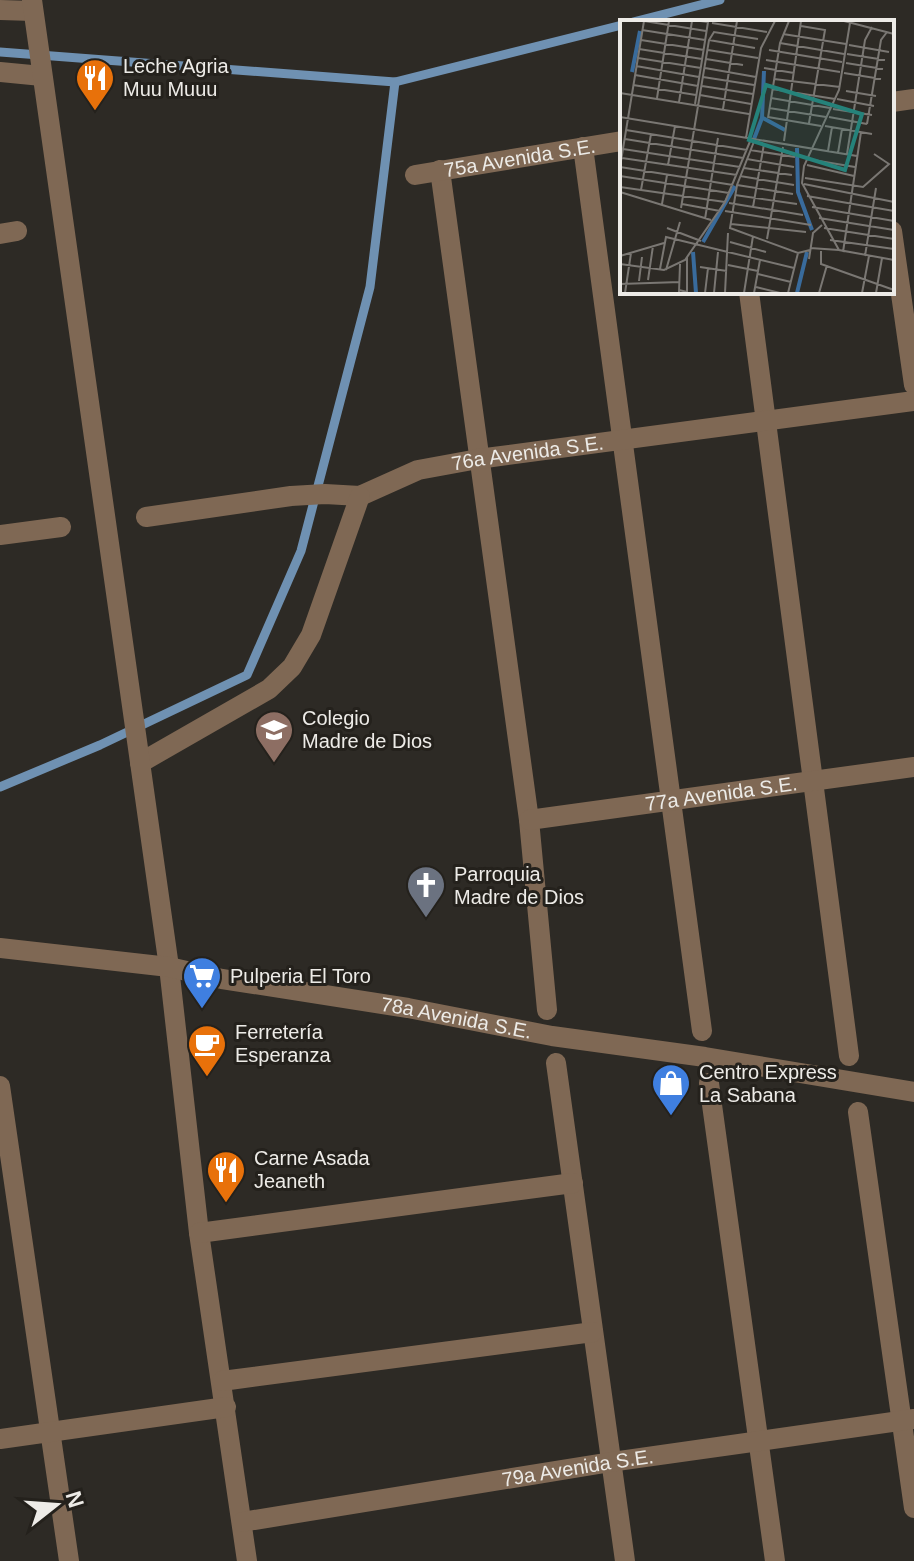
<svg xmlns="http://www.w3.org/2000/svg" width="914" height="1561" font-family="Helvetica,sans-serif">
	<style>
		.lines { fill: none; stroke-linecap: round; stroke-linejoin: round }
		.stream { stroke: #6f91b2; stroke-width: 9 }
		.minor { stroke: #7f6854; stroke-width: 20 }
		.tertiary { stroke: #7f6854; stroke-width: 20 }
		.labels { text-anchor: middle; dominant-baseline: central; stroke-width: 6; stroke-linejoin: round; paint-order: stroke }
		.poi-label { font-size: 20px; fill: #edebe7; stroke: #24211c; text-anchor: start }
		.street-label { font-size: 20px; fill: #edebe7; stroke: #24211c }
		.inset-river { fill: none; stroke: #396b9c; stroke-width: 4 }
		.inset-road { fill: none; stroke: #7a7773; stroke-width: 2 }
		.view { fill: #25827a; fill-opacity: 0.15; stroke: #25827a; stroke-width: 4 }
		.inset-edge { fill: none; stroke: #edebe7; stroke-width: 4 }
	</style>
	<rect width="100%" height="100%" fill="#2d2a25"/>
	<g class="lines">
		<g class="stream">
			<polyline points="633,22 720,0"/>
			<polyline points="0,52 395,82 622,25"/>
			<polyline points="0,787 100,745 247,675 301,551 370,287 395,82"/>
		</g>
		<g class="minor">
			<polyline points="0,10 33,11"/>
			<polyline points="0,72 42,76"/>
			<polyline points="892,102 914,99"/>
			<polyline points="583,147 702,1031"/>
			<polyline points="440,170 529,820 547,1010"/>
			<path id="s1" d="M415 175 622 141"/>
			<polyline points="892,231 914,385"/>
			<polyline points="0,234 17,231"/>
			<polyline points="749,292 849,1056"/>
			<path id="s2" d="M146 517 291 496 325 494 360 496 418 470 478 459 914 401"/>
			<polyline points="0,535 61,527"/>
			<polyline points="140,763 269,689 292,667 311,635 360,496"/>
			<path id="s3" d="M529 820 914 767"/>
			<polyline points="169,967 199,1233 247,1561"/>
			<polyline points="556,1063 625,1561"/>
			<polyline points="709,1083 775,1561"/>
			<polyline points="0,1086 69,1561"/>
			<polyline points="858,1112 914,1508"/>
			<polyline points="199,1233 573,1183"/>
			<polyline points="222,1381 593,1332"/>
			<polyline points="0,1439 226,1407"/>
			<path id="s4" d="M242 1522 611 1462 914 1419"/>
		</g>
		<g class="tertiary">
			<polyline points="32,0 169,967"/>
			<path id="s5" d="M0 948 169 967 222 979 408 1008 552 1036 705 1057 914 1092"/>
		</g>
	</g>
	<defs>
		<symbol id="restaurant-pin" viewBox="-11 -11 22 30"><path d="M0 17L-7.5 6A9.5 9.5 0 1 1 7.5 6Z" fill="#e8710a" stroke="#24211c"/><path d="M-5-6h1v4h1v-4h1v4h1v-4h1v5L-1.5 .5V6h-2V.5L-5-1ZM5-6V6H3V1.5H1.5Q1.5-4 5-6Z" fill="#fff"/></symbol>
		<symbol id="school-pin" viewBox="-11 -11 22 30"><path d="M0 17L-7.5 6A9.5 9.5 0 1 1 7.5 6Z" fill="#8d6e63" stroke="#24211c"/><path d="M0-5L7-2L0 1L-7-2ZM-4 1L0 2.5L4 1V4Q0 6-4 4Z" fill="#fff"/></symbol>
		<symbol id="church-pin" viewBox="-11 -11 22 30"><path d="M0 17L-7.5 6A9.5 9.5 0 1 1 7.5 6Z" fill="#6b7280" stroke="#24211c"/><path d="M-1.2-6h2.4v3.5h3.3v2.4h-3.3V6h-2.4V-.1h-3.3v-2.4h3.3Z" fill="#fff"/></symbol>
		<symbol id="supermarket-pin" viewBox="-11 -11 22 30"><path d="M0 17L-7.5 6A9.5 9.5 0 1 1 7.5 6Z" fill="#3f7fe0" stroke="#24211c"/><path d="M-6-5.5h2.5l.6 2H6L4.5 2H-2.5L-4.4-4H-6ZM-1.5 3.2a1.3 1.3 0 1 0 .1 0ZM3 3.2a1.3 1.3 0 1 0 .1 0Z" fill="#fff"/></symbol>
		<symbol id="cafe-pin" viewBox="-11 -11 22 30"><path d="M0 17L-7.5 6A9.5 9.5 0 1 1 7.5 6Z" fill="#e8710a" stroke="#24211c"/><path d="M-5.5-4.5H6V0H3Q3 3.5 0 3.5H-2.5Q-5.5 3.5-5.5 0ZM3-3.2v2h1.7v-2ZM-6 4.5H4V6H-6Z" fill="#fff"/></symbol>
		<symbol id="shop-pin" viewBox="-11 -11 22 30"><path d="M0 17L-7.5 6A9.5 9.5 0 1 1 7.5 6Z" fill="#3f7fe0" stroke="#24211c"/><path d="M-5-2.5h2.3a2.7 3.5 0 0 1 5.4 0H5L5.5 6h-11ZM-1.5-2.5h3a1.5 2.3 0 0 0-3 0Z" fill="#fff"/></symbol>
	</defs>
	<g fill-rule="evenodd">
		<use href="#restaurant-pin" x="73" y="56" width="44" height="60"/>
		<use href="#school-pin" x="252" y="708" width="44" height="60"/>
		<use href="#church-pin" x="404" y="863" width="44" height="60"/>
		<use href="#supermarket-pin" x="180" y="954" width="44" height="60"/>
		<use href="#cafe-pin" x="185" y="1022" width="44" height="60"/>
		<use href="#shop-pin" x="649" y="1061" width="44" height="60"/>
		<use href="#restaurant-pin" x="204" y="1148" width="44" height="60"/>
	</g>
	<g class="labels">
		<g class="poi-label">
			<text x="123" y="66">Leche Agria<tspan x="123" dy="23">Muu Muuu</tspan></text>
			<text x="302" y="718">Colegio<tspan x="302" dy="23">Madre de Dios</tspan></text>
			<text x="454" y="874">Parroquia<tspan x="454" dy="23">Madre de Dios</tspan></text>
			<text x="230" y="976">Pulperia El Toro</text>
			<text x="235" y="1032">Ferretería<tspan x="235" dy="23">Esperanza</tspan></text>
			<text x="699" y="1072">Centro Express<tspan x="699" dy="23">La Sabana</tspan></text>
			<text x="254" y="1158">Carne Asada<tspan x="254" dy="23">Jeaneth</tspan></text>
		</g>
		<g class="street-label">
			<text stroke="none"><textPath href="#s1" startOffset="106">75a Avenida S.E.</textPath></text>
			<text stroke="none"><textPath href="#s2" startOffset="390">76a Avenida S.E.</textPath></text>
			<text stroke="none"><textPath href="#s3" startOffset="194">77a Avenida S.E.</textPath></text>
			<text stroke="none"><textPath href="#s5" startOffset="462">78a Avenida S.E.</textPath></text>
			<text stroke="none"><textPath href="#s4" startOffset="340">79a Avenida S.E.</textPath></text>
		</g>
	</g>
	<g transform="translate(620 20)">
		<rect width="274" height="274" fill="#2d2a25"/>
		<path class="inset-river" d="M12 52 20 11M143 98 165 110M134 119 142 98 144 51M177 128 178 172 192 210M83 222 115 166M73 232 76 273M177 273 187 232"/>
		<path class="inset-road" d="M24 1 86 11M224 1 274 14M92 3 147 12M230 3 219 70 184 146 182 163 219 230 274 240M181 6 205 10 189 103M22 10 85 20M163 14 226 24M21 20 84 30M89 20 135 28M160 23 224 34M229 25 269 32M19 29 82 39M88 30 138 38M149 30 222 42M227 34 265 40M18 38 81 48M86 39 123 45M146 40 220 52M226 43 263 49M16 46 79 57M85 48 136 57M144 48 174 53M224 53 261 59M15 55 78 66M83 57 134 65M154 59 220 67M13 65 76 75M82 66 133 74M152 69 215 79M226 71 256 76M0 73 129 94M80 75 131 84M37 78 49 1M151 78 210 88M217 79 254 86M59 82 72 1M75 84 88 2 80 1M149 88 206 97M103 89 117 1M213 89 252 95M0 97 237 136M148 97 201 106M209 97 247 104M148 98 160 23 169 1M247 104 261 20 267 12M205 106 252 114M6 110 127 130M126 118 141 28 155 1M5 119 123 138M135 119 117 165 110 208 178 233 190 230M164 121 181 1M3 129 120 147M130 130 175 137M208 131 212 107M218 133 222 109M227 134 245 20 252 7M2 138 117 155M127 139 174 147M187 139 235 147M48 145 55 106M187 145 234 156M0 147 24 1M0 147 113 165M124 148 172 155M0 156 109 173M120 156 174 165M185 158 243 167 269 144 254 134M184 164 274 182M117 165 173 174M0 167 105 182M21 170 31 114M0 172 91 200M115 175 177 184M187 176 274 191M109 183 183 195M42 184 47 155M62 184 100 191M133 187 144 124M192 187 274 201M61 188 89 20 94 12 138 19M105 191 191 205M199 198 274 210M85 199 98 118M111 204 186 212M47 208 81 221M204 208 274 219M147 219 163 127M210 220 274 229M110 222 146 232M190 228 219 230M201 231V244L274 270M223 232 241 112M0 236 44 223M245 236 256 168M189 239 193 213 202 205M0 244 44 250 65 240 105 182 131 119M108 245 138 251M80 247 107 251M40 249 46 217 174 248M46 250 60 202M138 254 171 262M28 260 33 226M19 261 22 237M0 264 60 262M136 267 160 273M59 270 67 272V237M59 272 60 244M5 273 11 233M85 273 88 248M94 273 98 232M105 273 108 213M124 273 133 216M134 273 140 240M168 273 178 233M199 273 207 245M242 273 249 236M256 273 262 238"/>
		<path class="view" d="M146 65 242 94 225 150 129 120Z"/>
		<rect width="274" height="274" class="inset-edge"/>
	</g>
	<g transform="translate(56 1505) rotate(73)" stroke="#24211c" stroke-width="6" paint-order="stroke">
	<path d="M0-6L14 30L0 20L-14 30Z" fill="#edebe7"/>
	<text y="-12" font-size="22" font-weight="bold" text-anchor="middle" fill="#edebe7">N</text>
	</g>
</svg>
